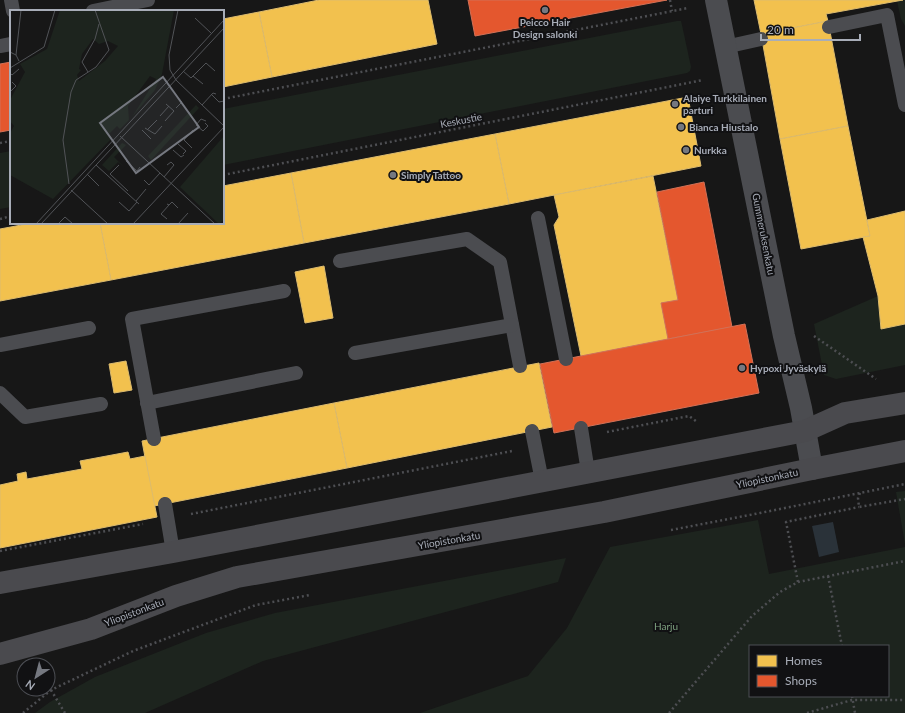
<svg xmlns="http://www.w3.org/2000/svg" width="905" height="713" font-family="Lato,sans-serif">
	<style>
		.green { fill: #1d241e; fill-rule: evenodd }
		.water { fill: #2a3239 }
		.homes { fill: #f2c14e; stroke: #dcbb6e }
		.shops { fill: #e4572e; stroke: #d27157 }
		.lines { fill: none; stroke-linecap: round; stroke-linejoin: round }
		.path { stroke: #4d4e52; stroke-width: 2.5; stroke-dasharray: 2 3; stroke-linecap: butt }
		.service { stroke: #4b4c50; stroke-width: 14 }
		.minor { stroke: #4b4c50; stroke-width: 22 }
		.secondary { stroke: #4a4a4e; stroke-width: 22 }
		.poi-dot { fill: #757880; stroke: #111113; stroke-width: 1.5 }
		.labels { text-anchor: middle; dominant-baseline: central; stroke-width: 4; stroke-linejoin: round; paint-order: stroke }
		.poi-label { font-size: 10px; font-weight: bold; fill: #a8adb8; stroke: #111113; text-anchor: start }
		.street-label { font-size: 10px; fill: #a8adb8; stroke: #111113 }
		.park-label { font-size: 10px; fill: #7fa381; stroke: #111113 }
		.inset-road { fill: none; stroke: #515357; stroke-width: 1 }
		.view { fill: #757880; fill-opacity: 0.15; stroke: #757880; stroke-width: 2 }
		.inset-edge { fill: none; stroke: #a8adb8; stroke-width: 2 }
	</style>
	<rect width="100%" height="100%" fill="#171717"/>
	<g class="green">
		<polygon points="905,0 905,26 901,19 897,1"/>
		<polygon points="677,21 681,21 682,25 691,67 690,71 687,73 223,165 223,109"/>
		<polygon points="11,151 11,207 0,209 0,153"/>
		<polygon points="878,296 881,329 905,324 905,365 836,379 824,375 814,324"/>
		<polygon points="905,491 905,544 896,492"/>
		<path d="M758 520 769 574 905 547V713H420L528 676 567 628 610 547ZM750 646H888V696H750Z"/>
		<polygon points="566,558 558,582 263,661 145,713 35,713 50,702 95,677 206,633 275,613"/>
	</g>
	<polygon class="water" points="833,522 839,552 819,557 812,526"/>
	<g class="homes">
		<polygon points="319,0 428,0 437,44 272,77 259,12"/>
		<polygon points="754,0 903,0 826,14 828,21 761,34"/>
		<polygon points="259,12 272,77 223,87 223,19"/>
		<polygon points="828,21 848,126 780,139 761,34"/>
		<polygon points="688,97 701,166 509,204 495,134"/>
		<polygon points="848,126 870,236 801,249 780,139"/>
		<polygon points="495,134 509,204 304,243 291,173"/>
		<polygon points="291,173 304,243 111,280 100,223 223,223 223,186"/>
		<polygon points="653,176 678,300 661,303 668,339 581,356 554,225 559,217 554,195"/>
		<polygon points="905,211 905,324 881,329 878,296 863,237 870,236 867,220"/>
		<polygon points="32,223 100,223 111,280 0,301 0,229"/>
		<polygon points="324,266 333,318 305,323 295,272"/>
		<polygon points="126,361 132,390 114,393 109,364"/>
		<polygon points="539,363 552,427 347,468 334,403"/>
		<polygon points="334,403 347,468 154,506 142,441"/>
		<polygon points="128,452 130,459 145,456 157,517 0,548 0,485 18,481 17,474 26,472 27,479 82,469 80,461"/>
	</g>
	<g class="shops">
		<polygon points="468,0 667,0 475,36"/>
		<polygon points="11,62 11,130 0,132 0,64"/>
		<polygon points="704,182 732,327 668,339 661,303 678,300 657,192"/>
		<polygon points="745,324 759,393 554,433 540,364"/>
	</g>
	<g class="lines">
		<g class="path">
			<polyline points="670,0 672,11"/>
			<polyline points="223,99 688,8"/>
			<polyline points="0,143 11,141"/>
			<polyline points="223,175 703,80"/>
			<polyline points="0,219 11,216"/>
			<polyline points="814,336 876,379"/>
			<polyline points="607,432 689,416 697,422"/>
			<polyline points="860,493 858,498 859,507 905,499"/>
			<polyline points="191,514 512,451"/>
			<polyline points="671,530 760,513 905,484"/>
			<polyline points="0,551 143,524"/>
			<polyline points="828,576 842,646"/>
			<polyline points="798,582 786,522 859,507"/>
			<polyline points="51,690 65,713"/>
			<polyline points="852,696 855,713"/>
			<polyline points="23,713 51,690 133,651 256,605 310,595"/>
			<polyline points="669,713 752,616 780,592 798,582 905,561"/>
			<polyline points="807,713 852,700 905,700"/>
		</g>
		<g class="service">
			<polyline points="11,0 13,11"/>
			<polyline points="93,11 148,0"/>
			<polyline points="829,27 887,15 905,105"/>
			<polyline points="0,46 11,44"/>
			<polyline points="725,47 761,39"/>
			<polyline points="538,218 566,359"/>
			<polyline points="340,261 467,239 500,262 520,366"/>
			<polyline points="0,345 89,328"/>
			<polyline points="355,353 512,325"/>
			<polyline points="0,393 25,417 101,404"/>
			<polyline points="147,403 296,373"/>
			<polyline points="581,428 588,472"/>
			<polyline points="532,431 542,481"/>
			<polyline points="154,439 132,319 284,291"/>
			<polyline points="165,504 173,552"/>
		</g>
		<polyline class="minor" points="716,0 784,336 801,408 812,469"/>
		<g class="secondary">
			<polyline points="0,583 173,552 805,431 845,413 905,403"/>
			<polyline points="0,654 91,629 176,596 237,577 604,512 812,469 905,451"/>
		</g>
	</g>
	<g class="poi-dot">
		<circle cx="545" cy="10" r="4"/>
		<circle cx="675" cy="104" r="4"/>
		<circle cx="681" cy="127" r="4"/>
		<circle cx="686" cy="150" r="4"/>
		<circle cx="393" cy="175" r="4"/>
		<circle cx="742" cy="368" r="4"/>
	</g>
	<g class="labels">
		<g class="poi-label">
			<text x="545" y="22" text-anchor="middle">Peicco Hair<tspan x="545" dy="12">Design salonki</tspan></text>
			<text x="683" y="98">Alaiye Turkkilainen<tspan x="683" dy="12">parturi</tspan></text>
			<text x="689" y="127">Bianca Hiustalo</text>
			<text x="694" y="150">Nurkka</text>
			<text x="401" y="175">Simply Tattoo</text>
			<text x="750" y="368">Hypoxi Jyväskylä</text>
		</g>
		<g class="street-label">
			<text transform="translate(461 120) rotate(-11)">Keskustie</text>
			<text transform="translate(764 234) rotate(79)">Gummeruksenkatu</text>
			<text transform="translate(767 478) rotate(-12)">Yliopistonkatu</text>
			<text transform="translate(449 540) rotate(-10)">Yliopistonkatu</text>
			<text transform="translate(134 612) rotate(-21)">Yliopistonkatu</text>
		</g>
		<g class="park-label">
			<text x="666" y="626">Harju</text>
		</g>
	</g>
	<g transform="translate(10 10)">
		<rect width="214" height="214" fill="#171717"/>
		<path d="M50 0H164L152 64 145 80 122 107 146 69 140 66 118 96 119 110 110 119 107 116 99 124 102 128 43 189 0 165V123L4 116 0 111V90L15 62 10 54 37 39ZM83 29 89 34 98 31 108 36 95 51 69 71 67 65 71 60 69 59 72 44ZM186 95 189 98 141 150 138 146ZM214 126V209L209 214 170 177ZM112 133 116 135 104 147 115 158 108 152 99 161 92 155Z" fill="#1d241e" fill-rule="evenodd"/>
		<path class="inset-road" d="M168 0 159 45 160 60 166 70 214 116M185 8 201 23M0 42 6 45 9 51M6 45 11 0M0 58 34 37 45 0M173 61 181 68 196 53 205 61M78 62 72 52 85 29 89 14M0 63 2 65 9 59M183 66 193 74M0 82 6 76 2 72M201 84 209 92 214 91M192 95 203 83 206 84M166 98 172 92 169 89M150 106 159 96M155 111 164 101 156 94M195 113 198 116 193 121 186 115 191 109 196 111M135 118 145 124 152 116M132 120 141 129M137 120 147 110M110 126 205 214M168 134 176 141 173 144M182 138 174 130 183 120M163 140 171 147 174 145M116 151 127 161 130 157M86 155 129 194M109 155 100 164 118 181M77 164 89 176M154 167 164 155 161 152 157 155M134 170 139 175 150 163M59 174 53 130 61 82 66 70 86 57 99 40 85 0M61 180 98 214M126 191 136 179M109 192 119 201 127 192M157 194 159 195 151 204 157 209M159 195 162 192 168 198M26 214 214 10M31 214 214 18M48 214 55 207 63 214M123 214 214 117M168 214 178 203"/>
		<path class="view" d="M153 67 189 117 126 163 90 113Z"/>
		<rect width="214" height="214" class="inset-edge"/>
	</g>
	<rect x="749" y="645" width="140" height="52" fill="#111113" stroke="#4d4f55"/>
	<rect x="757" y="655" width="20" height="12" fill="#f2c14e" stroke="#4d4f55"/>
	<text x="785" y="665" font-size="12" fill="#a8adb8">Homes</text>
	<rect x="757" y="675" width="20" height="12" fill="#e4572e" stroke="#4d4f55"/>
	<text x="785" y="685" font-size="12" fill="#a8adb8">Shops</text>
	<g transform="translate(36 677) rotate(216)"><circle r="19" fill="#111113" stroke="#4d4f55"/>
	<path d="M0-3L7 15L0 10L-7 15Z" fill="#757880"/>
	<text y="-6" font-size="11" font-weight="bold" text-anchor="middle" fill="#a8adb8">N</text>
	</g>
	<path d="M761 34v6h99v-6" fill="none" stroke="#a8adb8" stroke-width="2"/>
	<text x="767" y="34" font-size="12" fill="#a8adb8" stroke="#111113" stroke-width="3" paint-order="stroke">20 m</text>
</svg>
